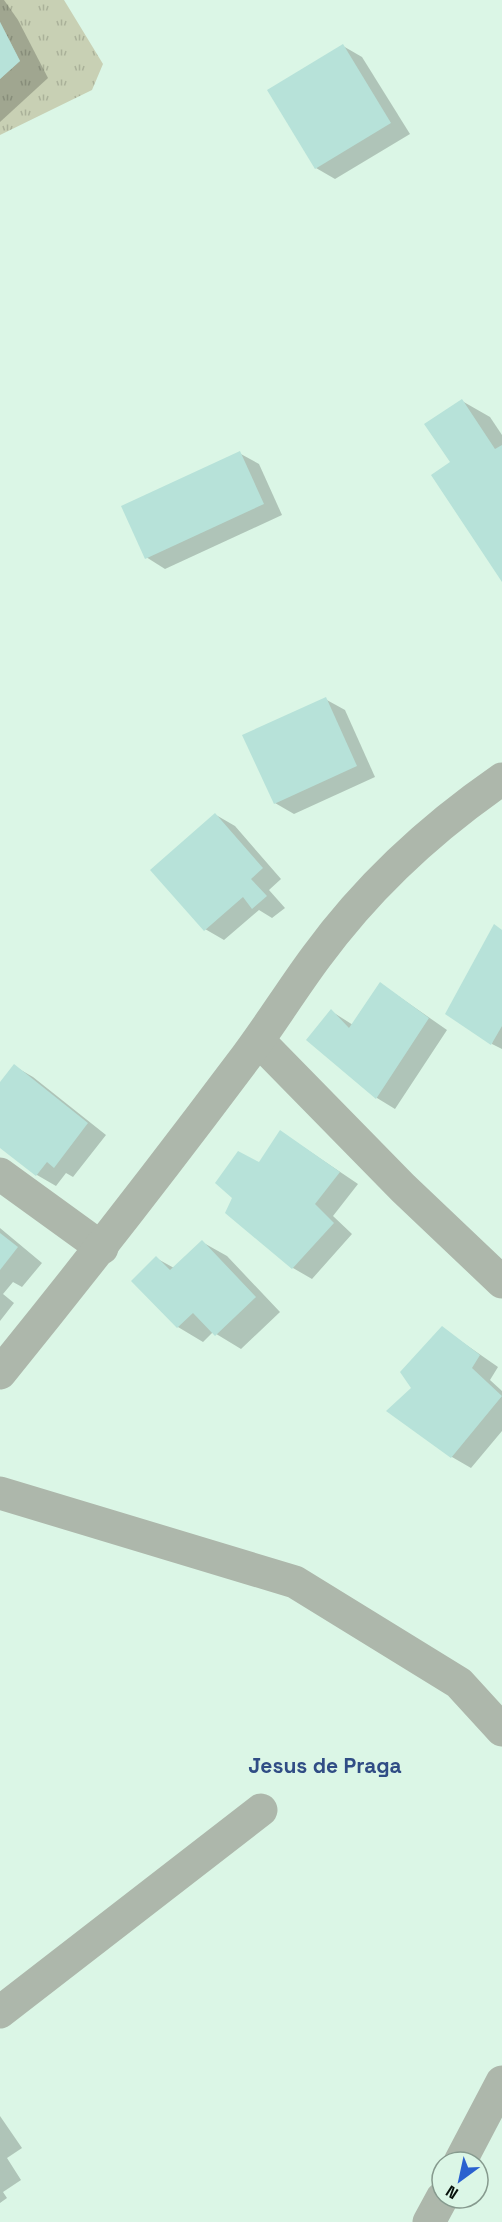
<svg xmlns="http://www.w3.org/2000/svg" width="502" height="2222" font-family="'Space Grotesk',sans-serif">
	<style>
		.grass { fill: url(#grass-tufts) }
		.shadow { fill: #0003 }
		.building { fill: #b7e2d9 }
		.lines { fill: none; stroke-linecap: round; stroke-linejoin: round }
		.minor { stroke: #adb7ab; stroke-width: 33 }
		.labels { text-anchor: middle; dominant-baseline: central; stroke-width: 5; stroke-linejoin: round; paint-order: stroke }
		.neighbourhood-label { font-size: 21px; font-weight: bold; fill: #304d85; stroke: #dbf6e6 }
	</style>
	<defs>
		<pattern id="grass-tufts" width="24" height="20" patternUnits="userSpaceOnUse" patternTransform="scale(1.5)"><rect width="24" height="20" fill="#c8d0b4"/><path d="M3 7l-1-3M5 7V3M7 7l1-3M15 17l-1-3M17 17v-4M19 17l1-3" fill="none" stroke="#aab199"/></pattern>
	</defs>
	<rect width="100%" height="100%" fill="#dbf6e6"/>
	<polygon class="grass" points="0,0 64,0 103,64 92,90 0,135 0,79 20,61 0,22"/>
	<g class="shadow">
		<polygon points="0,0 4,0 18,20 48,78 0,122"/>
		<polygon points="343,46 362,57 410,134 335,179 316,168"/>
		<polygon points="462,401 490,417 502,435 502,579 452,462"/>
		<polygon points="239,453 259,464 282,515 165,569 146,557"/>
		<polygon points="325,699 345,710 375,777 294,814 275,803"/>
		<polygon points="216,815 235,826 281,879 269,890 285,908 272,918 259,910 224,940 205,929"/>
		<polygon points="502,930 502,1049 492,1044"/>
		<polygon points="381,984 447,1030 395,1109 377,1098 331,1011 353,1025"/>
		<polygon points="14,1066 33,1077 106,1135 73,1177 66,1173 56,1186 37,1175 0,1146 0,1084"/>
		<polygon points="281,1132 358,1184 333,1216 352,1234 312,1279 293,1268"/>
		<polygon points="0,1228 42,1263 22,1287 13,1282 3,1294 14,1303 0,1321"/>
		<polygon points="202,1242 227,1256 280,1312 241,1349 213,1332 203,1342 178,1327 133,1281 156,1258 174,1268"/>
		<polygon points="442,1328 498,1367 490,1380 502,1391 502,1431 471,1468 452,1457 412,1388"/>
		<polygon points="0,2116 22,2148 7,2158 21,2180 3,2192 7,2198 0,2203"/>
	</g>
	<g class="building">
		<polygon points="0,22 20,61 0,79"/>
		<polygon points="343,44 391,123 315,169 267,90"/>
		<polygon points="462,399 495,449 502,445 502,582 431,475 450,462 424,424"/>
		<polygon points="240,451 264,504 145,559 121,506"/>
		<polygon points="326,697 357,766 274,804 242,735"/>
		<polygon points="215,813 263,868 251,879 267,896 252,909 243,897 204,931 150,870"/>
		<polygon points="494,924 502,930 502,1026 491,1045 445,1014"/>
		<polygon points="380,982 429,1018 376,1099 306,1040 331,1009 349,1028"/>
		<polygon points="14,1064 88,1123 54,1168 47,1162 36,1176 0,1148 0,1082"/>
		<polygon points="280,1130 340,1172 315,1204 334,1223 292,1269 225,1213 232,1198 215,1183 238,1151 259,1162"/>
		<polygon points="0,1233 18,1247 0,1270"/>
		<polygon points="202,1240 256,1297 215,1336 193,1313 177,1328 131,1281 156,1256 170,1270"/>
		<polygon points="442,1326 480,1355 472,1368 502,1396 451,1458 386,1411 411,1388 400,1372"/>
	</g>
	<g class="lines">
		<g class="minor">
			<polyline points="259,1041 403,1188 502,1282"/>
			<polyline points="0,1174 102,1248"/>
			<path d="M0 1373C82 1272 162 1169 240 1065 267 1030 290 992 316 957 367 887 431 828 502 779"/>
			<polyline points="0,1493 295,1582 459,1683 502,1730"/>
			<polyline points="0,2012 261,1810"/>
			<polyline points="460,2162 502,2082"/>
			<polyline points="429,2222 442,2198"/>
		</g>
	</g>
	<g class="labels">
		<g class="neighbourhood-label">
			<text x="325" y="1765">Jesus de Praga</text>
		</g>
	</g>
	<g transform="translate(460 2180) rotate(213)"><circle r="28" fill="#dbf6e6" stroke="#869a8e" stroke-width="1.5"/>
	<path d="M0-4.5L10 22L0 15L-10 22Z" fill="#2a61cf"/>
	<text y="-9" font-size="16" font-weight="bold" text-anchor="middle" fill="#060f0a">N</text>
	</g>
</svg>
